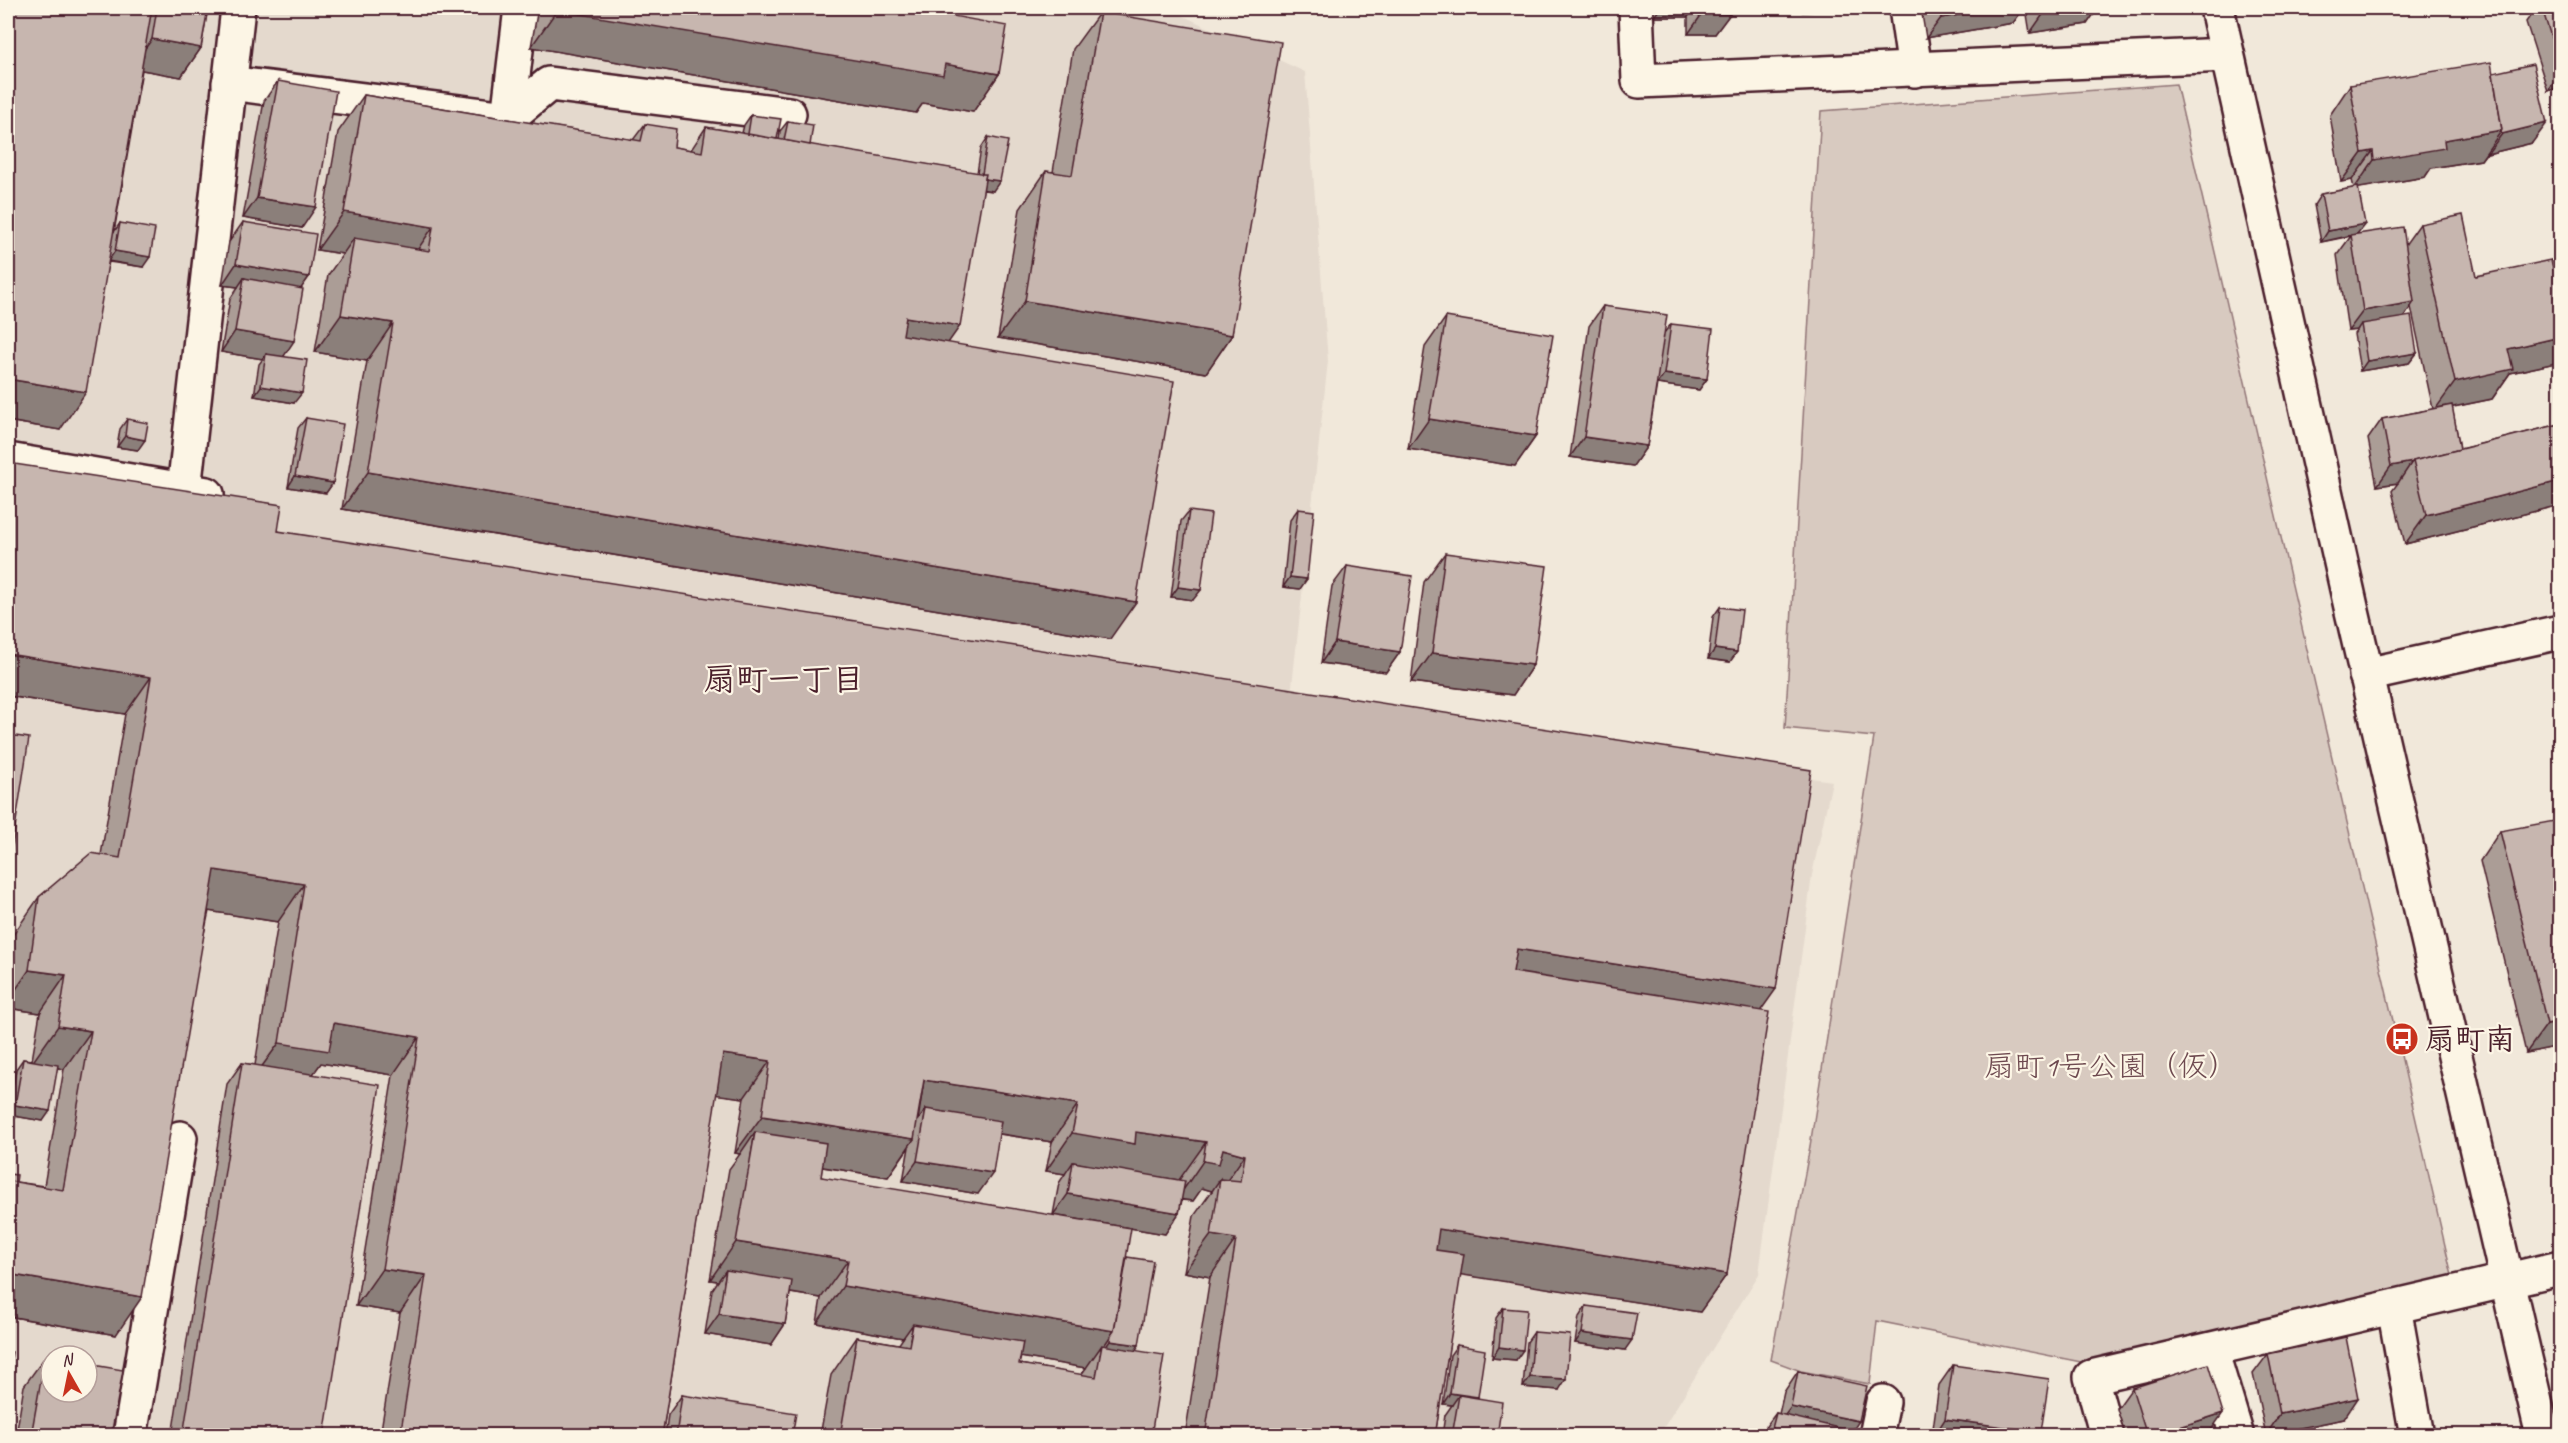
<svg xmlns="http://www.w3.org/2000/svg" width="2568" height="1443" font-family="Caveat,'Klee One',sans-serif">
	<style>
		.built { fill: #e4d9cd; fill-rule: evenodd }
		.green { fill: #d8cac0; stroke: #917476; stroke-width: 1.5 }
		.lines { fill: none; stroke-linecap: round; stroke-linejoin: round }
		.minor-casing { stroke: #4a1f2b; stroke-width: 38 }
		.minor { stroke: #fcf5e5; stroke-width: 33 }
		.wall { fill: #ab9d96; stroke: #4a1f2b; stroke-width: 1.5; fill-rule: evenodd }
		.shaded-wall { fill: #8b7f7a; stroke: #4a1f2b; stroke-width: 1.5 }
		.building { fill: #c7b6af; stroke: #4a1f2b; stroke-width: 1.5 }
		.labels { text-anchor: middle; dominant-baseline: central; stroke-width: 4.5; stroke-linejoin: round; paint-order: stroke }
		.poi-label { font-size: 30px; font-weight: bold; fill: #4a1f2b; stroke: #fcf5e5; text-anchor: start }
		.park-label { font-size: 30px; fill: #6e4a50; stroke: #fcf5e5 }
		.neighbourhood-label { font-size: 32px; font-weight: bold; fill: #4a1f2b; stroke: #fcf5e5 }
	</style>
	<rect width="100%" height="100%" fill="#f1e8da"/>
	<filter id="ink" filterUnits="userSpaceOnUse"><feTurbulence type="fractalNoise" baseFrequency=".0167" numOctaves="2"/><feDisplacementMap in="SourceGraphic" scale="12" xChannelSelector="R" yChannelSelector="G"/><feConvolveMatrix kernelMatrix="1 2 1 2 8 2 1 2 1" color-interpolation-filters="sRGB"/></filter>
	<g filter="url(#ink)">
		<path class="built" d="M8 8H1166L1305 72 1328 361 1290 704 1832 781 1812 875 1759 1274 1659 1435H8ZM51 1356H87V1392H51Z"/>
		<polygon class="green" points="2176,84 2453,1280 2086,1363 1877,1321 1870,1384 1801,1371 1771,1360 1810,1146 1874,737 1785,728 1821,111"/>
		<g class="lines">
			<defs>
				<g id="minor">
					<polyline points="1636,8 1639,81 2226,55"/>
					<polyline points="1906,8 1915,70"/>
					<polyline points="2217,8 2351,607 2543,1436"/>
					<polyline points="229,83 508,118 549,84 789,114"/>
					<polyline points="508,118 521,8"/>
					<polyline points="8,460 207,494"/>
					<polyline points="184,490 238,8"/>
					<polyline points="2366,675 2560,632"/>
					<polyline points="2394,1307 2417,1436"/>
					<polyline points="2211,1350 2237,1436"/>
					<polyline points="130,1436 180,1138"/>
					<polyline points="1876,1436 1883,1402"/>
					<polyline points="2107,1436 2091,1377 2560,1268"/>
				</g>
			</defs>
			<use href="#minor" class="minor-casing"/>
			<use href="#minor" class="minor"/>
		</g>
		<g class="wall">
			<polygon points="8,8 208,8 201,48 181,77 142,70 114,232 120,223 143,267 109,262 60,430 8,421"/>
			<polygon points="538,8 954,8 953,16 999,74 973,112 923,103 916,113 531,47"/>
			<polygon points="1654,8 1733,8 1729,12 1730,14 1715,34 1688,34 1688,17 1654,17"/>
			<polygon points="1921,8 2024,8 2013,23 1926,38"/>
			<polygon points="2026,8 2098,8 2087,24 2030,33"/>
			<polygon points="2536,8 2560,8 2560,87 2548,91 2526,22"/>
			<polygon points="1100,12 1232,335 1206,373 998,338 1020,209 1046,171 1053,172 1073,49"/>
			<polygon points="2493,73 2532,143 2487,154 2487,152 2481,160 2431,168 2425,177 2358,188 2358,234 2405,245 2420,224 2476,276 2555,275 2560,274 2560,362 2510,373 2492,399 2452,407 2460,449 2560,424 2560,505 2405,544 2392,491 2398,483 2377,486 2368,439 2382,419 2433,409 2411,307 2404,317 2417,353 2409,363 2360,371 2354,334 2357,330 2348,331 2337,255 2351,236 2321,242 2314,205 2321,194 2354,188 2352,180 2341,182 2330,115 2350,85"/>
			<polygon points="278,81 302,228 243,218 264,101"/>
			<polygon points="364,95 633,140 645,124 674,147 691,150 706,127 742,133 744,125 751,115 777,139 779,140 780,131 788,121 810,145 977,173 981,148 988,137 993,191 983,190 948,343 1110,639 342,509 367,361 315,352 328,275 343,254 317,250 338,132"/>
			<polygon points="243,222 309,277 301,288 283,356 294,403 254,396 259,364 263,359 221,352 230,299 238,287 222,285 229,242"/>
			<polygon points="1603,306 1664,333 1671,324 1707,379 1699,390 1657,384 1647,446 1633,466 1570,457 1589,326"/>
			<polygon points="1446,317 1536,436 1515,466 1408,449 1425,347"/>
			<polygon points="306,418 333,483 326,493 288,487 298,428"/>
			<polygon points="127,419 138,450 117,447 120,429"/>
			<path d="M8 463 278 531 1761 1010 1727 1274 1700 1312 1460 1274 1435 1436H1185L1210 1277 1184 1272 1194 1216 1212 1191 1202 1188 1193 1201 1182 1200 1179 1213 1165 1234 1053 1215 1059 1183 1065 1174 1046 1171 1052 1142 999 1134 978 1194 903 1181 909 1147 888 1177 822 1167 821 1177 1127 1257 1135 1350 1151 1436H820L831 1375 857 1337 899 1344 903 1338 817 1323 821 1298 790 1293 785 1324 771 1345 705 1334 712 1290 718 1281 710 1280 729 1169 740 1154 735 1153 744 1098 716 1094 662 1436H380L400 1313 356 1306 393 1075 321 1063 313 1074 324 1436H172L227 1084 242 1063 255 1065 278 922 209 911 116 1335 8 1316V1174L16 1182 44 1186 64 1069 57 1068 43 1121 8 1115 16 1069 23 1059 32 1060 40 1013 8 1008V974L13 935 39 897 101 855 125 714 8 696ZM1021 1357 1086 1368 1081 1375 1019 1364Z"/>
			<polygon points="1298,509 1300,589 1283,587 1290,520"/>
			<polygon points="1189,511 1193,600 1171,597 1181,521"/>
			<polygon points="1445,553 1533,665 1513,695 1411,682 1424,582"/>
			<polygon points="1347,566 1400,652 1386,672 1321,663 1332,586"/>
			<polygon points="1720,607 1730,662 1708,659 1713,617"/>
			<polygon points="2500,831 2559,844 2560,844 2560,1046 2526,1053 2480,861"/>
			<polygon points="1586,1306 1625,1350 1575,1343 1579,1317"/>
			<polygon points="1503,1308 1516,1360 1492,1358 1496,1318"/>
			<polygon points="1534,1332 1559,1390 1523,1387 1527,1342"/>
			<polygon points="1457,1345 1478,1398 1497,1436 1442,1436 1445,1415 1452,1405 1443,1404 1450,1355"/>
			<polygon points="2268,1354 2344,1419 2266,1435 2253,1374"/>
			<polygon points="45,1357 111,1436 16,1436 24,1386"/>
			<polygon points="1953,1365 2039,1436 1932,1436 1939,1385"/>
			<polygon points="1798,1371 1852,1431 1868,1436 1761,1436 1761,1433 1776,1413 1779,1414 1784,1392"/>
			<polygon points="2132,1388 2209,1433 2201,1436 2126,1436 2117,1409"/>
			<polygon points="682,1395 792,1436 665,1436 668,1415"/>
		</g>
		<g class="shaded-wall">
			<polygon points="1660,8 1695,8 1688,17 1654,17"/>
			<polygon points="1721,8 1733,8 1728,14 1730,14 1715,34 1688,34 1702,14"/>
			<polygon points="1806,8 1867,8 1803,12"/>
			<polygon points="2000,8 2024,8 2013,23 1926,38 1941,18"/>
			<polygon points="2076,8 2098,8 2087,24 2030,33 2044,13"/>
			<polygon points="557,10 945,64 999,74 973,112 923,103 916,113 531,47"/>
			<polygon points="152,39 201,48 181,77 131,68"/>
			<polygon points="2560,72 2560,87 2548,91"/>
			<polygon points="2547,123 2532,143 2487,154 2502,134"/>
			<polygon points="2502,130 2481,160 2431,168 2425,177 2354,189 2374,160 2444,140"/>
			<polygon points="2373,151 2352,180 2341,182 2362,153"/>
			<polygon points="981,178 1000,181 993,191 974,188"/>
			<polygon points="257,198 316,207 302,228 243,218"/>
			<polygon points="344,212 433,227 407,265 354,238 343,254 317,250"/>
			<polygon points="2365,224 2357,234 2321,242 2328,231"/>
			<polygon points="115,251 150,257 143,267 108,261"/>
			<polygon points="236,264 309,277 295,297 244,278 238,287 222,285"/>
			<polygon points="1025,301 1232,335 1206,373 998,338"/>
			<polygon points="2414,302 2400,323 2361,324 2357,330 2348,331 2363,311"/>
			<polygon points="341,315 393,323 367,361 315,352"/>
			<polygon points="906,317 960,326 934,363 880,354"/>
			<polygon points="235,331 294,341 280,362 266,354 263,359 221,352"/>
			<polygon points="2560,337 2560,362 2510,373 2492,399 2434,411 2455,382 2508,349"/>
			<polygon points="2417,353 2409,363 2360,371 2367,361"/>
			<polygon points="1664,374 1707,379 1699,390 1657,384"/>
			<polygon points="8,379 86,392 60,430 8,421"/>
			<polygon points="261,386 302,393 294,403 254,396"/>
			<polygon points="1429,419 1536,436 1515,466 1408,449"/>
			<polygon points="125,436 145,440 138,450 117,447"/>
			<polygon points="1584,437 1647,446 1633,466 1570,457"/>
			<polygon points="2412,462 2398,483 2377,486 2391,466"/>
			<polygon points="368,472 1136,602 1110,639 342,509"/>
			<polygon points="295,476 333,483 326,493 288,487"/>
			<polygon points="2560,481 2560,505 2405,544 2426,515"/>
			<polygon points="1290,577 1307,579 1300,589 1283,587"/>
			<polygon points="1178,587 1201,590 1193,600 1171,597"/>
			<polygon points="1335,642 1400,652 1386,672 1321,663"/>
			<polygon points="1715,649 1737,652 1730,662 1708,659"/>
			<polygon points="1432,653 1533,665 1513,695 1411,682"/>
			<polygon points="8,654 151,677 125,714 8,696"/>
			<polygon points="215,870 304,884 278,922 189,908"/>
			<polygon points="1517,949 1776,989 1749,1027 1490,986"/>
			<polygon points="29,970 66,975 40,1013 8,1008 8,1001"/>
			<polygon points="2560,1021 2560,1046 2526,1053 2547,1024"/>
			<polygon points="334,1023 419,1037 393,1075 321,1063 303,1088 252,1080 279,1043"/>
			<polygon points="58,1026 91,1031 64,1069 32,1063"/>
			<polygon points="723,1054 770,1061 744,1098 696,1092"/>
			<polygon points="924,1080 1078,1104 1052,1142 924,1122 926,1109 918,1121"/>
			<polygon points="15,1105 50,1111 43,1121 8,1115"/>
			<polygon points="762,1116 914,1139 888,1177 751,1156 755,1132 740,1154 735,1153"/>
			<polygon points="1136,1132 1206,1142 1179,1180 1116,1171 1073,1162 1065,1174 1046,1171 1072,1133"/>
			<polygon points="1223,1149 1245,1155 1219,1192 1220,1179 1212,1191 1202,1188 1193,1201 1177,1199 1203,1161"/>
			<polygon points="917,1161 993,1173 978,1194 903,1181"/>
			<polygon points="1068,1194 1179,1213 1165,1234 1053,1215"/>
			<polygon points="1439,1229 1727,1274 1700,1312 1412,1267"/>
			<polygon points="1211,1235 1236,1239 1210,1277 1184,1272"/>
			<polygon points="736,1242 848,1260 821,1298 724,1282 726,1270 718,1281 710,1280"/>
			<polygon points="382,1269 426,1275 400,1313 356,1306"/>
			<polygon points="8,1274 142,1297 116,1335 8,1316"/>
			<polygon points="843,1286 1114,1331 1101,1350 1102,1345 1086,1368 910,1339 913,1324 903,1338 817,1323"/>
			<polygon points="719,1314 785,1324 771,1345 705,1334"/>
			<polygon points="1582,1333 1632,1340 1625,1350 1575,1343"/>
			<polygon points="1110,1341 1139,1345 1125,1366 1100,1355"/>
			<polygon points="1499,1347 1523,1350 1516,1360 1492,1358"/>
			<polygon points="1530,1377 1566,1379 1559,1390 1523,1387"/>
			<polygon points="1450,1393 1478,1397 1471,1408 1459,1395 1452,1405 1443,1404"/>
			<polygon points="2358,1398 2344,1419 2266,1435 2280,1414"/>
			<polygon points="1791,1407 1859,1421 1849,1436 1776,1427"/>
			<polygon points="2223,1413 2209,1433 2201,1436 2152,1436"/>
			<polygon points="1945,1419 2041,1432 2039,1436 1934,1436"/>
		</g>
		<g class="building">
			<polygon points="8,8 152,8 86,392 8,379"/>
			<polygon points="157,8 208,8 201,48 152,39"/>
			<polygon points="558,8 954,8 953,16 1007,26 999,74 945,64 943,75 557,10"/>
			<polygon points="1702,8 1729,8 1730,14 1702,14"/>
			<polygon points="1939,8 2000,8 1941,18"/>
			<polygon points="2043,8 2076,8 2044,13"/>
			<polygon points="2542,8 2560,8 2560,66"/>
			<polygon points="1100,12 1281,42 1232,335 1025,301 1046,171 1072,175"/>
			<polygon points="2491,62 2502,130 2444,140 2445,148 2374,160 2373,151 2362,153 2350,85"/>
			<polygon points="2533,64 2547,123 2502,134 2501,132 2502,130 2493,73"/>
			<polygon points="278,81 336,91 316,207 257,198"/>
			<polygon points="364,95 641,141 645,124 676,129 674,147 702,152 706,127 986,174 960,326 906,317 903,335 1174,381 1136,602 368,472 393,323 341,315 354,238 429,251 433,227 344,212"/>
			<polygon points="751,115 781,119 777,139 748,134"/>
			<polygon points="788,121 813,125 810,145 784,140"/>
			<polygon points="988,137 1008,141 1000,181 985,179 986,174 982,174"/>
			<polygon points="2358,187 2365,224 2328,231 2321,194"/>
			<polygon points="2463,215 2476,276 2551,260 2555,275 2560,274 2560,337 2508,349 2513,369 2455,382 2420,224"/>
			<polygon points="243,222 316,234 309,277 236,264"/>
			<polygon points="120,223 155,229 150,257 115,251"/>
			<polygon points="2403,227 2414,302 2363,311 2351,235"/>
			<polygon points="244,278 303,289 294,341 235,331"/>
			<polygon points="1603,306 1667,315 1647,446 1584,437"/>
			<polygon points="2411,316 2417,353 2367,361 2361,324"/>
			<polygon points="1446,317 1553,335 1536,436 1429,419"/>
			<polygon points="1671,324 1713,329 1707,379 1664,374"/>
			<polygon points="266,354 307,360 302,393 261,386"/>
			<polygon points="2452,405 2460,449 2413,461 2413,462 2391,466 2382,419"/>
			<polygon points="306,418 343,424 333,483 295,476"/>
			<polygon points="127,419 148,423 145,440 125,436"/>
			<polygon points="2560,424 2560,481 2426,515 2413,461"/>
			<polygon points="8,463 282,505 278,531 1811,770 1776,989 1517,949 1513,972 1769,1012 1727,1274 1439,1229 1436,1250 1464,1254 1435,1436 1205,1436 1236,1239 1211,1235 1220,1179 1241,1181 1245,1155 1223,1149 1219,1164 1203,1161 1206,1142 1136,1132 1135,1144 1072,1133 1078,1104 924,1080 914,1139 762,1116 770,1061 723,1054 662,1436 400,1436 426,1275 382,1269 419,1037 334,1023 329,1051 279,1043 304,884 215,870 142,1297 8,1274 8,1197 10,1181 63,1190 91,1031 58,1026 66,975 29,970 39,897 91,853 120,858 151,677 8,654"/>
			<polygon points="1298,509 1314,511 1307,579 1290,577"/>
			<polygon points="1189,511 1211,514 1201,590 1178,587"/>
			<polygon points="1445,553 1547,566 1533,665 1432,653"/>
			<polygon points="1347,566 1412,576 1400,652 1335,642"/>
			<polygon points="1720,607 1742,610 1737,652 1715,649"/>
			<polygon points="8,735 29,738 8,873"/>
			<polygon points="2554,821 2559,844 2560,844 2560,1021 2547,1024 2500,831"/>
			<polygon points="23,1059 58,1065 50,1111 15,1105"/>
			<polygon points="242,1063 380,1085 324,1436 183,1436"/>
			<polygon points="926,1109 1001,1121 993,1173 917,1161"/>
			<polygon points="755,1132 826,1143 821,1177 1131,1228 1114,1331 843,1286 848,1260 736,1242"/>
			<polygon points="1073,1162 1185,1181 1179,1213 1068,1194"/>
			<polygon points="8,1174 17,1175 16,1182 10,1181 8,1185"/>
			<polygon points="1127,1257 1153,1261 1139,1345 1110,1341 1111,1335 1114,1331"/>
			<polygon points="726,1270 792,1281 785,1324 719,1314"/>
			<polygon points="1586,1306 1637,1313 1632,1340 1582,1333"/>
			<polygon points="1503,1308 1527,1310 1523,1350 1499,1347"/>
			<polygon points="913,1324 1023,1342 1019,1364 1096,1377 1102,1345 1164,1355 1151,1436 840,1436 857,1337 909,1346"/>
			<polygon points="1534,1332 1570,1335 1566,1379 1530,1377"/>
			<polygon points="2346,1337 2358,1398 2280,1414 2268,1354"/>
			<polygon points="1457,1345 1485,1350 1478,1397 1450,1393"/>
			<polygon points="8,1352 12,1352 8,1379"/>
			<polygon points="45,1357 51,1358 51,1392 87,1392 87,1364 123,1370 111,1436 31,1436"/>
			<polygon points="2208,1364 2223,1413 2152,1436 2147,1436 2132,1388"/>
			<polygon points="1953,1365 2049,1379 2041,1432 1945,1419"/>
			<polygon points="1798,1371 1867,1386 1859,1421 1791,1407"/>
			<polygon points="682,1395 796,1413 792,1436 676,1436"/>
			<polygon points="1459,1395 1502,1402 1497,1436 1452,1436"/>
			<polygon points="1776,1413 1868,1435 1868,1436 1770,1436"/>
		</g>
	</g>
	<defs>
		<symbol id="bus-disc" viewBox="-11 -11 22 22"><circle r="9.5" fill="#c8321e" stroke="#fcf5e5"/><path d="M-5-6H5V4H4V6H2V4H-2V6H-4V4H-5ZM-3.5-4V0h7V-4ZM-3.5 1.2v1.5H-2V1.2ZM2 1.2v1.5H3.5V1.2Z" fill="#fff"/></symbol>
	</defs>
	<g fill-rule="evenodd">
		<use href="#bus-disc" x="2383" y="1020" width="38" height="38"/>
	</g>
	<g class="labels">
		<g class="poi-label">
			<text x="2425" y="1039">扇町南</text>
		</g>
		<g class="park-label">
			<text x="2111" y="1066">扇町1号公園（仮）</text>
		</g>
		<g class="neighbourhood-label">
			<text x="784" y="679">扇町一丁目</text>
		</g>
	</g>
	<rect width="2568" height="1443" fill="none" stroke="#fcf5e5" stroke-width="30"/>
	<rect x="15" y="15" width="2538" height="1413" fill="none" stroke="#4a1f2b" stroke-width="2" filter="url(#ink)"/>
	<g transform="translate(69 1374) rotate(351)"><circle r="28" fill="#fcf5e5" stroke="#b59f9b" stroke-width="1.5"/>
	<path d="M0-4.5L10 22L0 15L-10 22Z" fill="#c8321e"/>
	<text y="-9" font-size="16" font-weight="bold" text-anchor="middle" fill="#4a1f2b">N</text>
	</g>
</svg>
